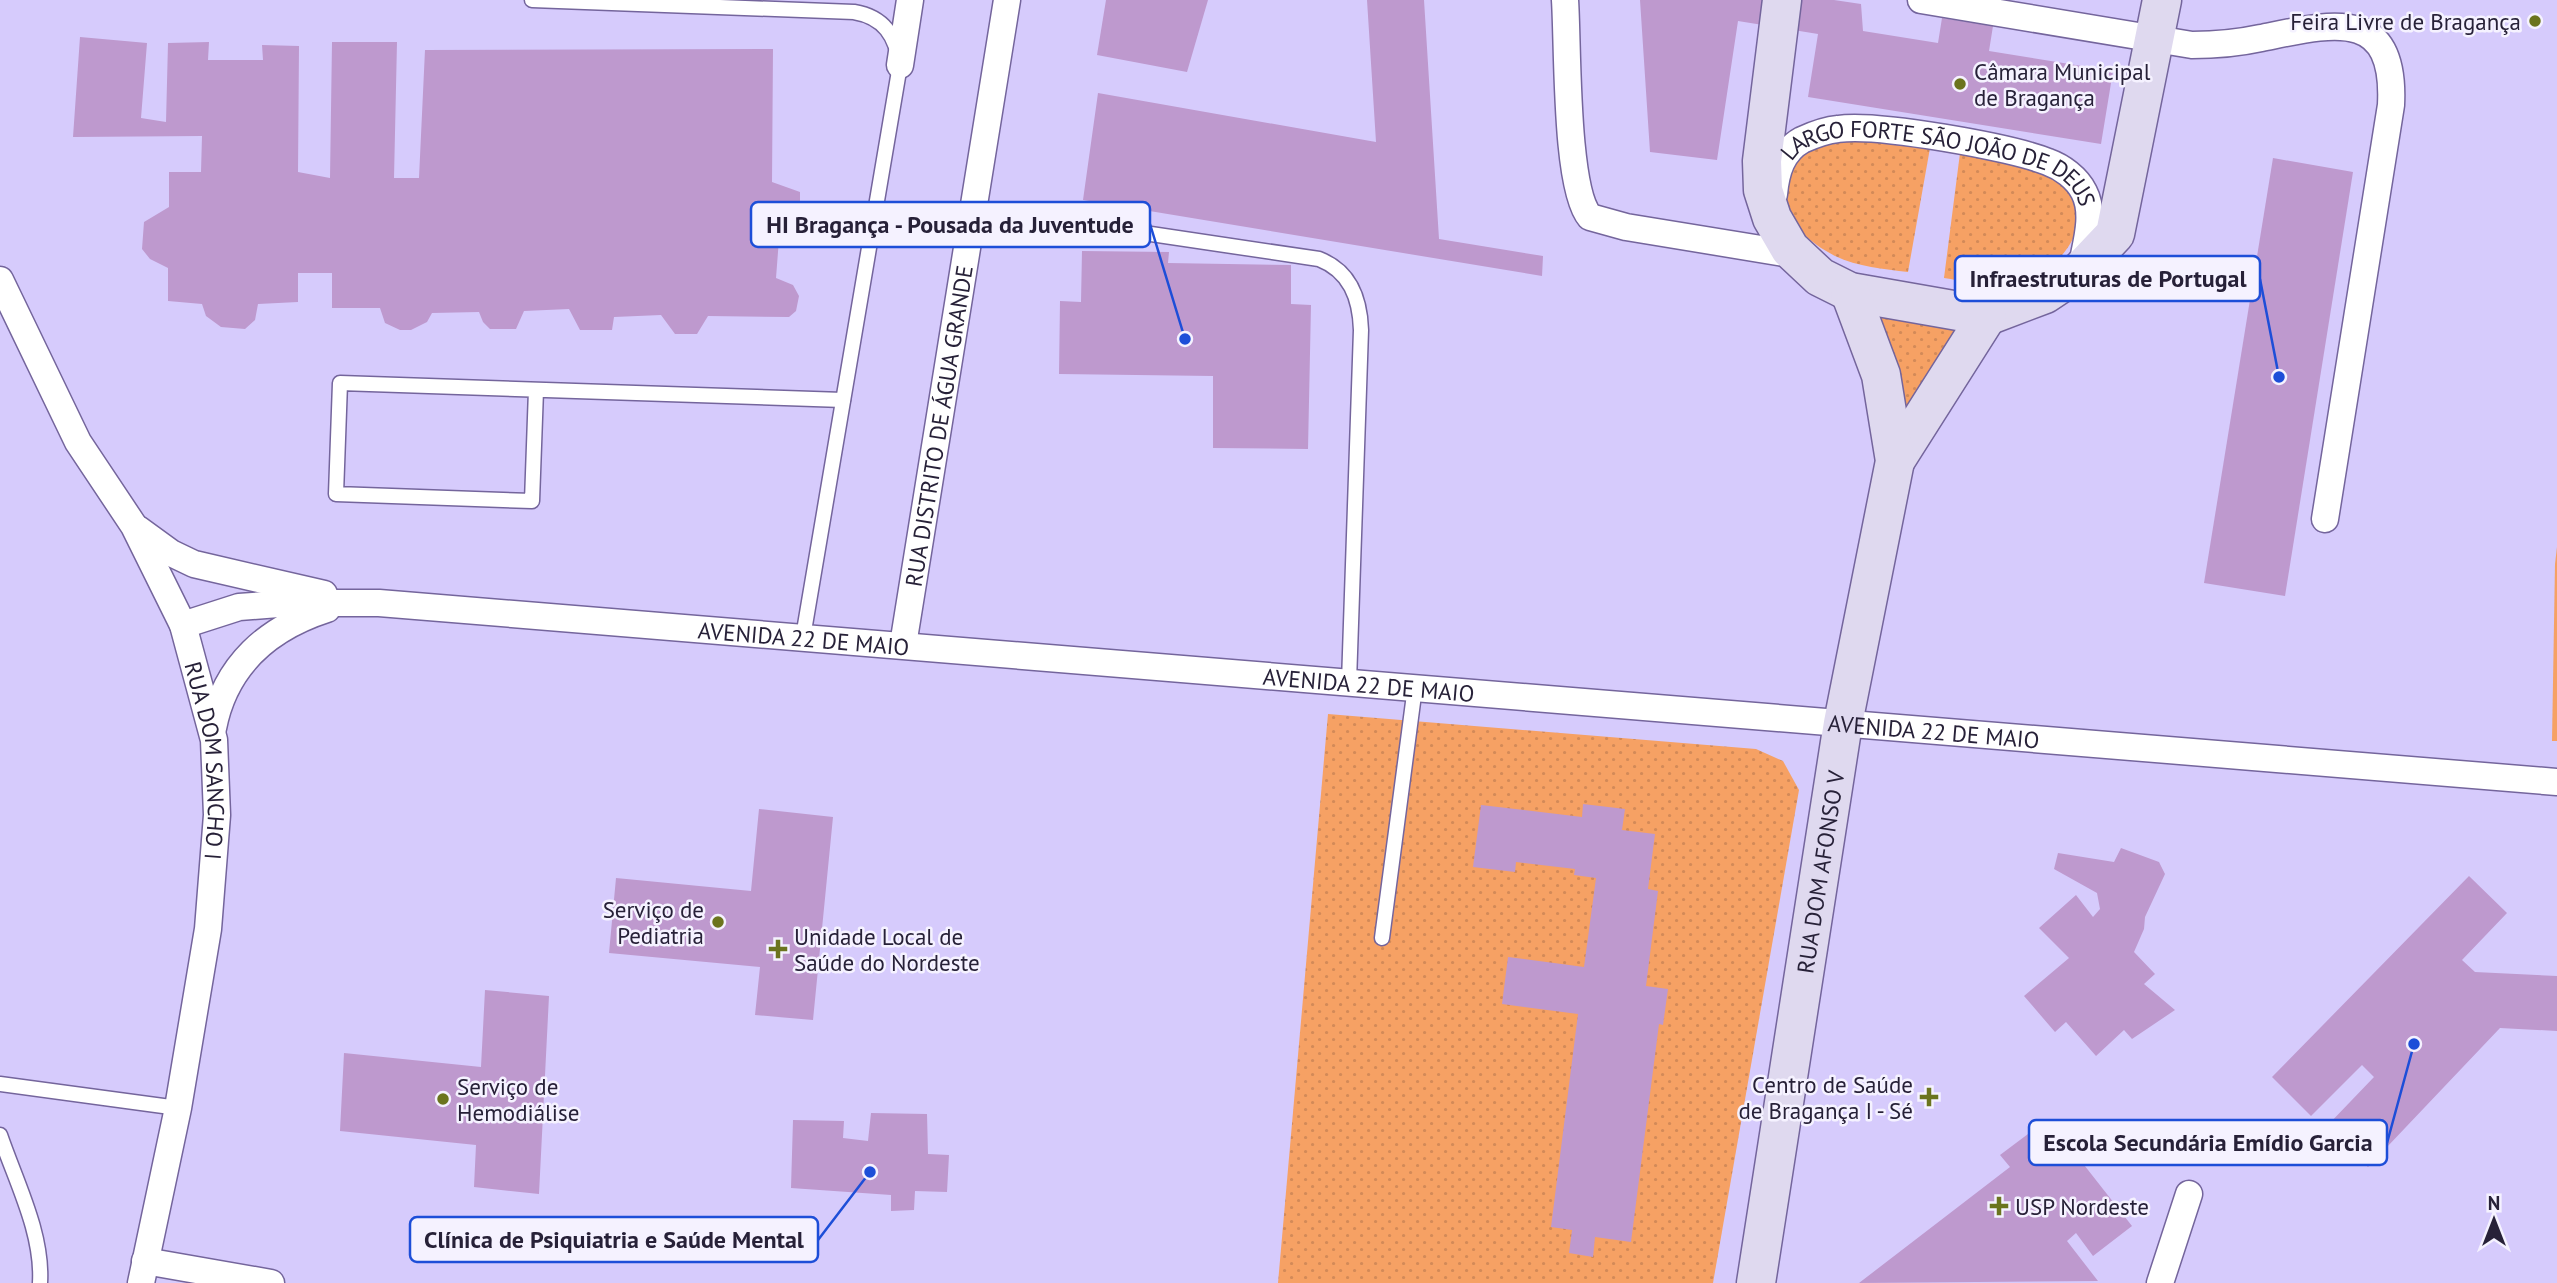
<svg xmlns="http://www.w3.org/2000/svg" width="2557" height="1283" font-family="'PT Sans',sans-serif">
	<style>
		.park { fill: url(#park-crowns) }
		.garden { fill: url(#garden-dots) }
		.building { fill: #be99ce }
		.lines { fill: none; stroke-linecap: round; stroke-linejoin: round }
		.lane-casing { stroke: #74659c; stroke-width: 17 }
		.street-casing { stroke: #74659c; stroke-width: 29 }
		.secondary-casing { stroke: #74659c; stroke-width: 41 }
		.lane { stroke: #fff; stroke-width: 14 }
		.street { stroke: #fff; stroke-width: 26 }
		.secondary { stroke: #dfd9ef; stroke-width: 38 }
		.poi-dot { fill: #6b741e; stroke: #f5f2ff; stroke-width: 2.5 }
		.labels { text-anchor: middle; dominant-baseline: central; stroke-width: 5; stroke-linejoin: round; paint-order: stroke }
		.poi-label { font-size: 23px; fill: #272138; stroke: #f5f2ff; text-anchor: start }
		.street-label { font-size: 23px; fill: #272138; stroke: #f5f2ff }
		.leader { fill: none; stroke: #1d4ed8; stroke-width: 2.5 }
		.callout-dot { fill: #1d4ed8; stroke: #f5f2ff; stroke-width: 2.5 }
		.callout { fill: #f5f2ff; stroke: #1d4ed8; stroke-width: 2.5 }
		.callout-label { font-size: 24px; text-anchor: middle; font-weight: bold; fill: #272138 }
	</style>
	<defs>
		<pattern id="park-crowns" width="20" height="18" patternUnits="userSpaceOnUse" patternTransform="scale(1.75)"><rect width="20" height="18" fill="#f6a164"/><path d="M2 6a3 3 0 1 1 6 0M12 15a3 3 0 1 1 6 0" fill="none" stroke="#d38a58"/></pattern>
		<pattern id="garden-dots" width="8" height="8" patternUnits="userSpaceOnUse" patternTransform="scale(1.75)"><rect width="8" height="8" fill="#f6a164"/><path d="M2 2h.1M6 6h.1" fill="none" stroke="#d38a58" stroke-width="1.8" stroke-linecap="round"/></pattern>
	</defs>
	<rect width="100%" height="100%" fill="#d6cbfc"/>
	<polygon class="park" points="2557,547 2557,741 2552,741 2555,564"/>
	<g class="garden">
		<path d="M1847 136 1930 148 1908 272C1884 269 1858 267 1835 256 1805 241 1779 216 1787 181 1791 166 1797 155 1811 148 1821 142 1836 139 1847 136Z"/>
		<path d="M1960 153C1993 159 2034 163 2061 185 2106 221 2053 278 2013 286 1992 291 1965 281 1944 278Z"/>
		<polygon points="1871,305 1973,321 1941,354 1907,413"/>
		<polygon points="1328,714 1756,749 1783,761 1799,790 1713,1283 1278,1283"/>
	</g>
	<g class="building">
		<polygon points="1106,0 1208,0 1187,72 1097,55"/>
		<polygon points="1367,0 1424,0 1439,239 1543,256 1542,276 1083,200 1098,93 1376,142"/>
		<polygon points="1640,0 1834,0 1861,4 1863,31 1938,43 1942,18 1993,26 1989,51 2113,71 2101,144 1808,97 1818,34 1738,21 1717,160 1650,152"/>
		<polygon points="80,37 147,43 141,118 166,122 168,43 209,42 208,60 263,60 262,45 299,46 298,172 330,178 332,42 397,42 394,178 419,178 425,50 773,49 772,182 800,192 800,215 780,226 776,278 793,285 799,296 796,311 789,317 708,316 697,334 675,334 661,315 614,317 612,330 580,330 569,309 524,311 516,329 490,329 483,322 479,312 432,313 427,322 411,330 400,330 385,323 380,308 332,308 332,273 298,273 298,302 258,304 255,320 245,329 221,327 206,316 202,304 168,301 168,268 150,259 142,249 144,222 169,207 169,172 201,172 202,136 73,137"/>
		<polygon points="2273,158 2353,172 2285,596 2204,583"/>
		<polygon points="1082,251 1169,252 1168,263 1291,265 1291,304 1311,305 1308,449 1213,448 1213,376 1059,374 1060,301 1081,302"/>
		<polygon points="1583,804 1625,809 1622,830 1655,834 1648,889 1658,891 1646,986 1668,989 1663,1025 1659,1024 1631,1242 1595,1237 1593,1257 1569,1253 1572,1230 1551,1227 1578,1014 1502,1004 1508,957 1584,967 1596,878 1574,875 1575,869 1516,862 1515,872 1473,867 1481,805 1582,817"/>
		<polygon points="759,809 833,817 813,1020 755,1015 760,967 609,953 616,878 751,891"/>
		<polygon points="2121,848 2159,862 2165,874 2145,917 2144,929 2134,952 2155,974 2144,984 2175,1010 2132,1039 2124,1030 2096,1056 2066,1022 2055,1032 2024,996 2069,958 2039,928 2076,895 2093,917 2100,909 2097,893 2054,869 2058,853 2114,862"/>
		<polygon points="2469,876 2507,913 2462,960 2475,972 2557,976 2557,1031 2500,1028 2368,1167 2326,1127 2374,1077 2362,1065 2311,1116 2272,1077"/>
		<polygon points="485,990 549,996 539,1194 474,1187 476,1145 340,1131 344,1053 481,1067"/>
		<polygon points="871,1113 927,1114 928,1154 949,1155 947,1192 915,1191 914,1210 891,1211 891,1195 791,1188 793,1120 844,1121 843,1138 868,1141"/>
		<polygon points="2028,1134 2050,1163 2070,1147 2132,1226 2093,1256 2076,1233 2067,1241 2098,1281 1859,1283 2010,1167 2000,1155"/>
	</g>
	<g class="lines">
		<defs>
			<g id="lane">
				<path d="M532 0 854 12C884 17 896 36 900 65L803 637"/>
				<path d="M1104 227 1319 259C1350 271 1360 298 1361 330L1349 682"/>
				<polyline points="536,390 532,501 336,494 340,383 843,400"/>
				<polyline points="1382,938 1415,687"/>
				<polyline points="0,1084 178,1108"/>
				<path d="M0 1135C16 1182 43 1233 40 1283"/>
			</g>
			<g id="street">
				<path d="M1565 0C1568 44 1565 189 1590 217L1626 227 1797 255"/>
				<path d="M1921 0 2192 45C2215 45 2238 43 2261 38 2331 24 2396 5 2391 105L2325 519"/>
				<polyline points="900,65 910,0"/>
				<path id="s1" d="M1774 194C1776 172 1782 151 1802 140 1813 135 1826 130 1838 129 1876 123 2011 147 2048 162 2062 167 2077 178 2084 192 2096 215 2085 246 2081 270"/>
				<path id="s2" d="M0 280 78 442 134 526 183 625 214 740 217 815 208 929 178 1108 141 1283"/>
				<polyline points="138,529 171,553 194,564 324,594"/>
				<path id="s3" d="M183 625 239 607 291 603H379L2557 782"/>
				<path id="s4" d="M903 645 1007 0"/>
				<path d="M213 728C225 665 268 628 327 609"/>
				<polyline points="145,1261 271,1283"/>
				<polyline points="2160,1283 2189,1194"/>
			</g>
			<g id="secondary">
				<polyline points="1782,0 1762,161 1763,190 1772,218 1790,249 1820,277 1850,292 1987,316 2045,294 2081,270 2115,234 2162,0"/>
				<polyline points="1895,461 1987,316"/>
				<path id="s5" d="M1756 1283 1843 723 1895 461 1881 375 1850 292"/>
			</g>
		</defs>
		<use href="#lane" class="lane-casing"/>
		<use href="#street" class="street-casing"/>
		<use href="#secondary" class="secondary-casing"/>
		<use href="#lane" class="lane"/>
		<use href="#street" class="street"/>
		<use href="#secondary" class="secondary"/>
	</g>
	<g class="poi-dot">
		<circle cx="2535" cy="21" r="7"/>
		<circle cx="1960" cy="84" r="7"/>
		<circle cx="718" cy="922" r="7"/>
		<path d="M774.5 938.5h7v7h7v7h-7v7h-7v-7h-7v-7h7z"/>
		<path d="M1925.5 1086.5h7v7h7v7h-7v7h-7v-7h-7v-7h7z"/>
		<circle cx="443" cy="1099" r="7"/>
		<path d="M1995.5 1195.5h7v7h7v7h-7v7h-7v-7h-7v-7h7z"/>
	</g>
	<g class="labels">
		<g class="poi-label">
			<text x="2521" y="21" text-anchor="end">Feira Livre de Bragança</text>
			<text x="1974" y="71">Câmara Municipal<tspan x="1974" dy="26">de Bragança</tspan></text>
			<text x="704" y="909" text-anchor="end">Serviço de<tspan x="704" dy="26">Pediatria</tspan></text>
			<text x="794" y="936">Unidade Local de<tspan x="794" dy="26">Saúde do Nordeste</tspan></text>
			<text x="1913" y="1084" text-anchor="end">Centro de Saúde<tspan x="1913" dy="26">de Bragança I - Sé</tspan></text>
			<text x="457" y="1086">Serviço de<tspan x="457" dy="26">Hemodiálise</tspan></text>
			<text x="2015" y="1206">USP Nordeste</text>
		</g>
		<g class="street-label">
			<text stroke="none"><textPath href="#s1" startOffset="208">LARGO FORTE SÃO JOÃO DE DEUS</textPath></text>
			<text stroke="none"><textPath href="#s4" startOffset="222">RUA DISTRITO DE ÁGUA GRANDE</textPath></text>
			<text stroke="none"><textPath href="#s3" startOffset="625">AVENIDA 22 DE MAIO</textPath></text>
			<text stroke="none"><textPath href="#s3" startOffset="1192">AVENIDA 22 DE MAIO</textPath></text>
			<text stroke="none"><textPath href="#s3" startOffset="1759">AVENIDA 22 DE MAIO</textPath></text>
			<text stroke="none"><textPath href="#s2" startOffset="530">RUA DOM SANCHO I</textPath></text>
			<text stroke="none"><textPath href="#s5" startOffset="416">RUA DOM AFONSO V</textPath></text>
		</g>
	</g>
	<path class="leader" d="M1185 339L1150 224M2279 377L2260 279M2414 1044L2387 1143M870 1172L818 1240"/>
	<g class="callout-dot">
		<circle cx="1185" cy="339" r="7"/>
		<circle cx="2279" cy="377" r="7"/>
		<circle cx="2414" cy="1044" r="7"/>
		<circle cx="870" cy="1172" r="7"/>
	</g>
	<g class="callout">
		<rect x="751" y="202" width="399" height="45" rx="7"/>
		<rect x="1955" y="256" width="305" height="45" rx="7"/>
		<rect x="2029" y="1120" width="358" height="45" rx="7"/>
		<rect x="410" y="1217" width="408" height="45" rx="7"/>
	</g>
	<g class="callout-label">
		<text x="950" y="233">HI Bragança - Pousada da Juventude</text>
		<text x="2108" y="287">Infraestruturas de Portugal</text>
		<text x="2208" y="1151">Escola Secundária Emídio Garcia</text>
		<text x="614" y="1248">Clínica de Psiquiatria e Saúde Mental</text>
	</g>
	<g transform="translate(2494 1220)" stroke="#f5f2ff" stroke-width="5" paint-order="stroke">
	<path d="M0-5L12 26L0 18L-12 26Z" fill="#272138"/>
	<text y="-10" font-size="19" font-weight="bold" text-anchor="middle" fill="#272138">N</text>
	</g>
</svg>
